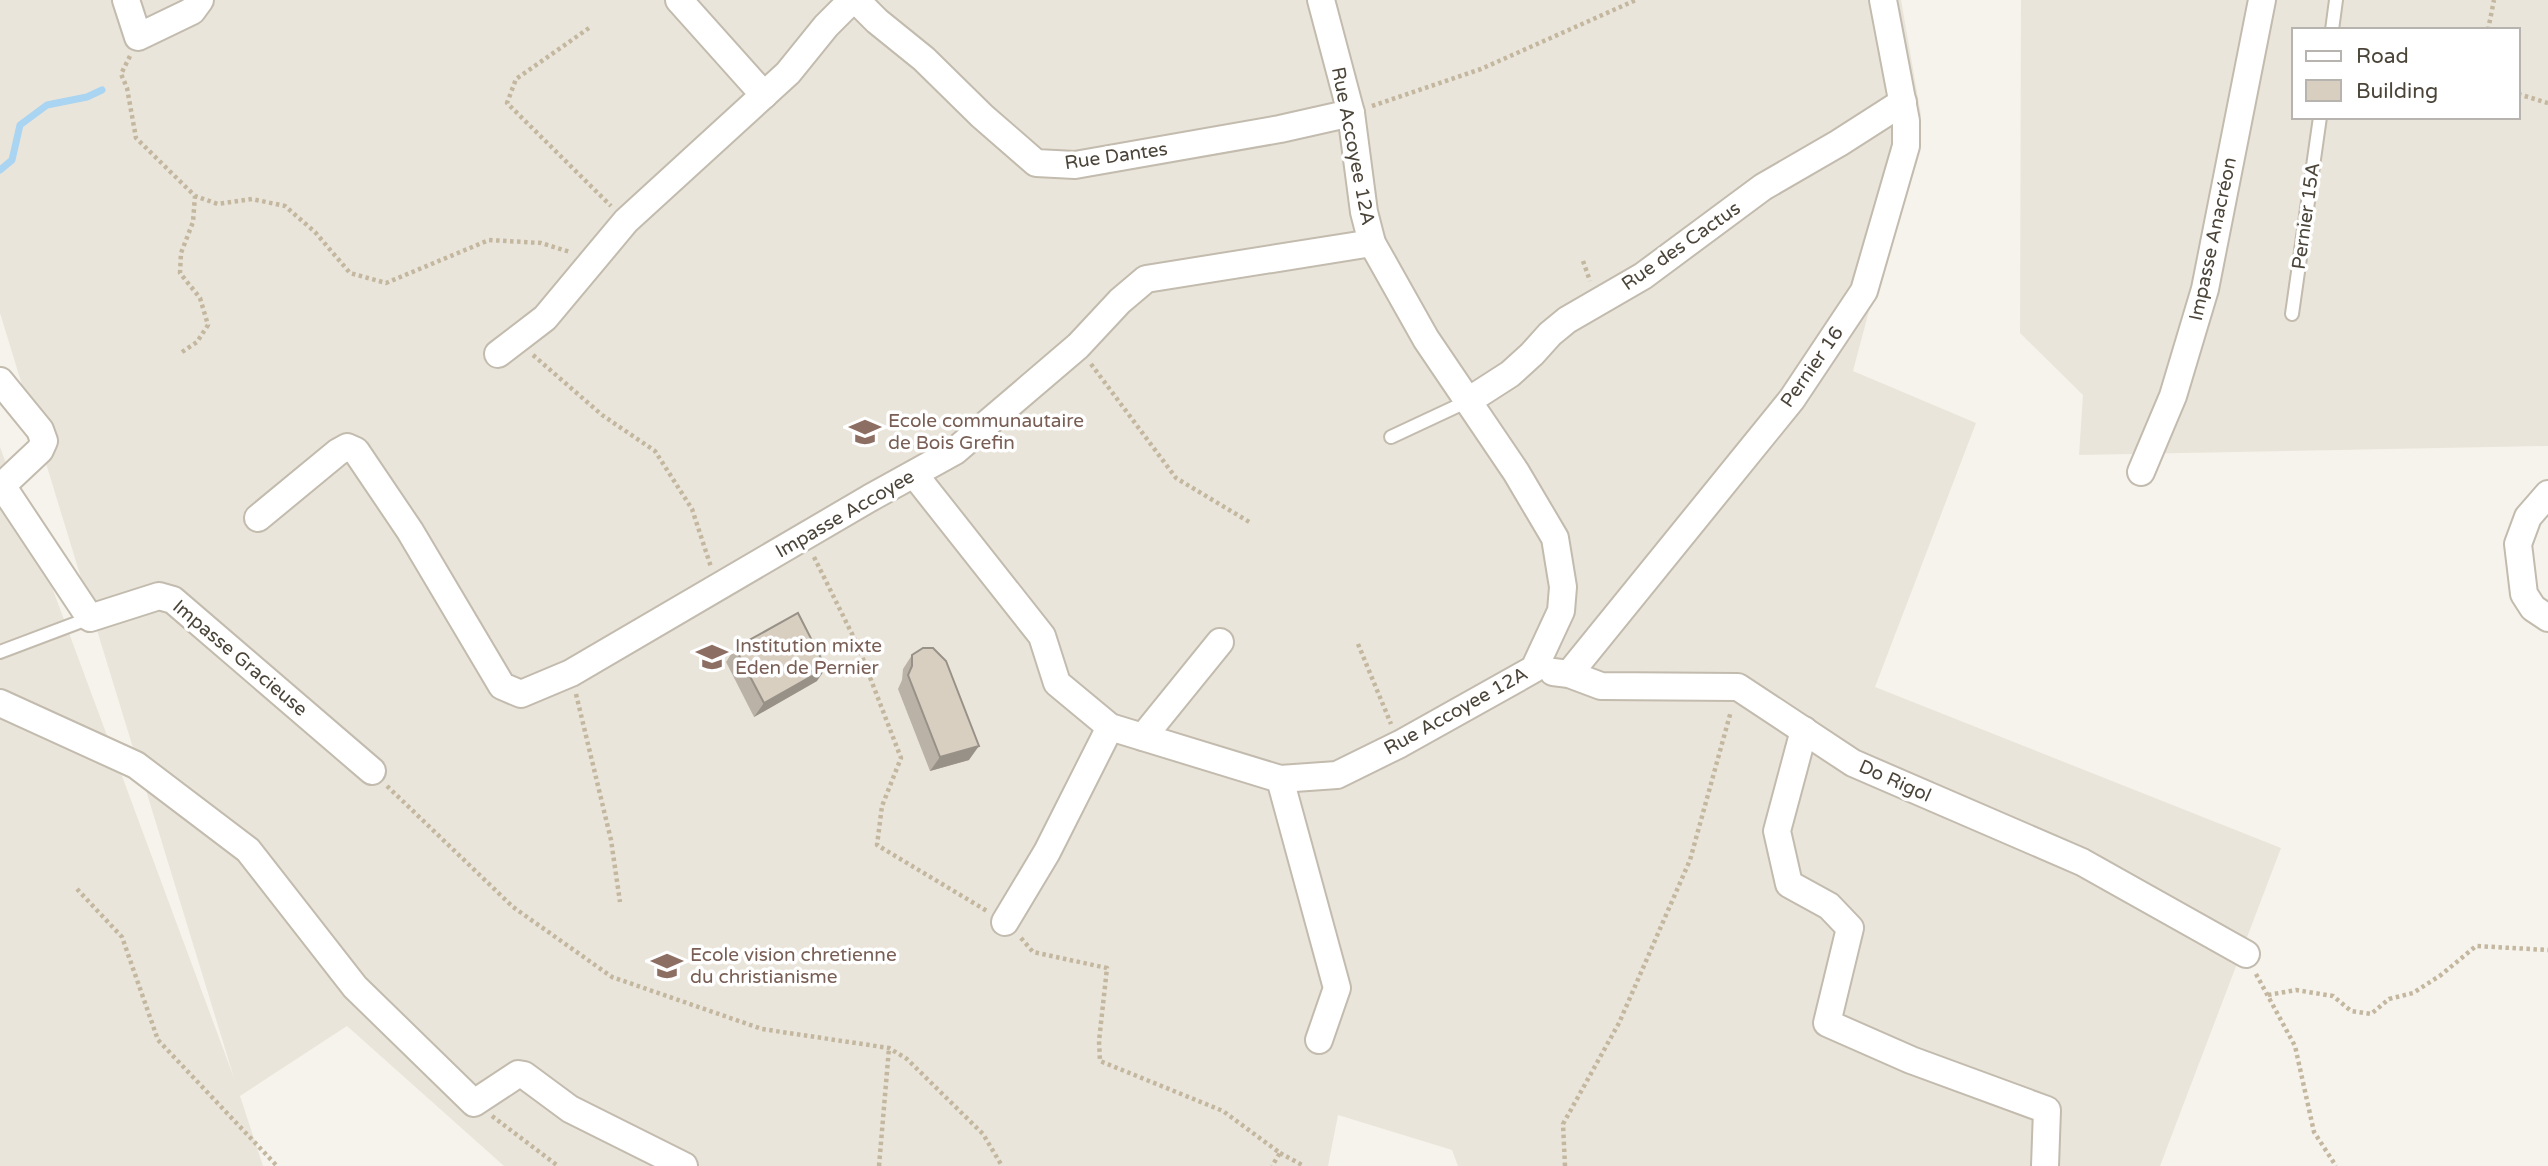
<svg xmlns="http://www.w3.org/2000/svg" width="2548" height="1166" font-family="'Varela Round',sans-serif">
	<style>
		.residential { fill: #eae5da; fill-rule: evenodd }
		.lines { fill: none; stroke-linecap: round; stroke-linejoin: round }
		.stream { stroke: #a9d4f2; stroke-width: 7 }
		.lane-casing { stroke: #c2bbae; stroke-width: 16 }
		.street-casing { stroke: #c2bbae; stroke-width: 30 }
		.path { stroke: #c4b79f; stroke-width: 4.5; stroke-dasharray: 3.5 3.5; stroke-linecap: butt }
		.lane { stroke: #fff; stroke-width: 12 }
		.street { stroke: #fff; stroke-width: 26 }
		.wall { fill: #bab2a6 }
		.shaded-wall { fill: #979187 }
		.building { fill: #d8cfc1; stroke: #979187; stroke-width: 2 }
		.labels { text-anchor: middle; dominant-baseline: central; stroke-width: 7; stroke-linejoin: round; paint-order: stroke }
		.street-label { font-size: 19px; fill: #4b4439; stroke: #fff }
		.education-label { font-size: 19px; fill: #785e54; stroke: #fff; text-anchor: start }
	</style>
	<rect width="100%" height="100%" fill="#f6f3ec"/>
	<g class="residential">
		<polygon points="0,0 1901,0 1921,115 1853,371 1976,423 1875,687 2281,848 2160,1166 1458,1166 1452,1150 1338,1115 1328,1166 504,1166 347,1026 240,1096 263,1166 0,1166 0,447 234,1078 0,313"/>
		<path d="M2021 0H2548V446L2079 455 2083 395 2020 333ZM2294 30H2518V117H2294Z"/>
	</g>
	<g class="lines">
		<polyline class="stream" points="0,170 12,160 20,125 47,105 87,97 102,90"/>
		<defs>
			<g id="lane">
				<polyline points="2332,30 2336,0"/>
				<polyline points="2292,314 2320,117"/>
				<polyline points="1391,437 1468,401"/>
				<polyline points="0,652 90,618"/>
			</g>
			<g id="street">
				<polyline points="126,0 138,37 192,11 200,0"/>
				<polyline points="679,0 764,95"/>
				<polyline points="856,0 877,21 924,59 982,116 1036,163 1075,165 1280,129 1351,113"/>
				<polyline points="498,354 545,318 626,221 788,73 826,26 852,0"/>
				<polyline points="0,381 40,430 44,441 40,450 7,481 5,490 90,618 159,596 173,600 372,771"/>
				<polyline points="1468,401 1510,374 1532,354 1550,334 1567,320 1643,276 1763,187 1839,143 1903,102"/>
				<polyline points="2141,472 2173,396 2205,289 2262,0"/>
				<polyline points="914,474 1042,636 1057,683 1110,727 1280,779 1337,775 1400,744 1534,669 1561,611 1563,587 1555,538 1516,472 1426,339 1372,243 1364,212 1351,113 1321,0"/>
				<polyline points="2548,494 2528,517 2518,544 2524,594 2533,608 2548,618"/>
				<polyline points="258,518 338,452 347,447 356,451 410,531 502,686 521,694 571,673 870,498 955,451 1078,346 1120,301 1146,279 1372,243"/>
				<polyline points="1553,672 1569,674 1601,686 1738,687 1853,763 2082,862 2246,954"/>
				<polyline points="1569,674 1792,399 1864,291 1906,146 1906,121 1883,0"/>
				<polyline points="0,703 136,765 248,850 355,987 474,1103 518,1074 524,1075 570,1109 684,1166"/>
				<polyline points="1804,730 1777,831 1789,884 1829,906 1850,928 1827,1023 1911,1060 2047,1110 2045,1166"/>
				<polyline points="1143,737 1220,642"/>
				<polyline points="1280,779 1337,988 1319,1040"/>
				<polyline points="1005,922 1047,852 1110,727"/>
			</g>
		</defs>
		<use href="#lane" class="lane-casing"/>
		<use href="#street" class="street-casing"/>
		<g class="path">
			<polyline points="589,28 516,79 507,103 611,206"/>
			<polyline points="2488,30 2494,0"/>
			<polyline points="130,56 121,74 127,88 136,138 195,196 218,204 252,199 285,206 315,232 350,273 386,283 489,240 541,243 570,252"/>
			<polyline points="2518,94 2548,103"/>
			<polyline points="1372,106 1481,69 1636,0"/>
			<polyline points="1583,261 1590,281"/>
			<polyline points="182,352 197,342 208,325 200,298 180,273 181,253 193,222 195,196"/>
			<polyline points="533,355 602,415 655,451 692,509 711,567"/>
			<polyline points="1091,364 1176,478 1251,523"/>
			<polyline points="814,557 858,646 901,758 882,806 877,845 987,911"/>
			<polyline points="1358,644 1391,724"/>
			<polyline points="576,694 611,840 620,902"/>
			<polyline points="387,786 513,907 612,977 762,1029 889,1048 907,1059 983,1134 1002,1166"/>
			<polyline points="77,889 122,937 158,1040 277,1166"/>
			<polyline points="1021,938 1033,952 1107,968 1099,1041 1100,1061 1223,1111 1280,1153 1272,1166"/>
			<polyline points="2256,974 2295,1046 2314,1132 2336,1166"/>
			<polyline points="2268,995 2296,990 2333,996 2351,1011 2371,1014 2389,999 2413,993 2441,975 2476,946 2548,950"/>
			<polyline points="492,1116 558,1166"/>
			<polyline points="1280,1153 1304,1166"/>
			<polyline points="879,1166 889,1048"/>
			<polyline points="1565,1166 1563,1124 1619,1023 1690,860 1731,711"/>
		</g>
		<use href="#lane" class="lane"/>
		<use href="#street" class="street"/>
	</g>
	<g class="wall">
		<polygon points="735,648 817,681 754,717 726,662"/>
		<polygon points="912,655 969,760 930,771 898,689 902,680 903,669"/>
	</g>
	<g class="shaded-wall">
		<polygon points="826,668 817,681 754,717 764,703"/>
		<polygon points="979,746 969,760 930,771 940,757"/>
	</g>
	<g class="building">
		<polygon points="798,613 826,668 764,703 735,648"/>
		<polygon points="923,648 933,648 946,661 979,746 940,757 908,675 912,666 912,655"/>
	</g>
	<defs>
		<symbol id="school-bare" viewBox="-9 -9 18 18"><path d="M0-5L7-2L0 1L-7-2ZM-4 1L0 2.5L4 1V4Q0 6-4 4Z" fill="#8d6e63" stroke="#fff" stroke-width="2.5" paint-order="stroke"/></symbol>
	</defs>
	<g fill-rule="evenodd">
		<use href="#school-bare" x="843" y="410" width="44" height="44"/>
		<use href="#school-bare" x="690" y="635" width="44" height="44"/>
		<use href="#school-bare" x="645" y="944" width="44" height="44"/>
	</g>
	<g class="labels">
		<g class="street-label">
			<text transform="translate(1353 146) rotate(79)">Rue Accoyee 12A</text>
			<text transform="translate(1116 156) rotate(-8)">Rue Dantes</text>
			<text transform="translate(2306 216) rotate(-82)">Pernier 15A</text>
			<text transform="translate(2213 239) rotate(-78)">Impasse Anacréon</text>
			<text transform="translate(1681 246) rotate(-35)">Rue des Cactus</text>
			<text transform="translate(1812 367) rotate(-55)">Pernier 16</text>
			<text transform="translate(845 514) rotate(-30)">Impasse Accoyee</text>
			<text transform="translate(240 658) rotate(40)">Impasse Gracieuse</text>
			<text transform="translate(1456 711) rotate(-29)">Rue Accoyee 12A</text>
			<text transform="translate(1895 781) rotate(24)">Do Rigol</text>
		</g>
		<g class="education-label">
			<text x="888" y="421">Ecole communautaire<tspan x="888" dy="22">de Bois Grefin</tspan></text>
			<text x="735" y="646">Institution mixte<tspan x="735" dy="22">Eden de Pernier</tspan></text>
			<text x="690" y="955">Ecole vision chretienne<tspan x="690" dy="22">du christianisme</tspan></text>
		</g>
	</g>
	<rect x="2292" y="28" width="228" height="91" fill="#ffffff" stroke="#b7b4b0" stroke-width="2"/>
	<rect x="2306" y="51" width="35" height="10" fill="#ffffff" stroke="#b7b4b0" stroke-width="2"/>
	<text x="2356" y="63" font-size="21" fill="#4b4439">Road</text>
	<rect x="2306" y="80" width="35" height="21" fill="#d8cfc1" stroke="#b7b4b0" stroke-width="2"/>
	<text x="2356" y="98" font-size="21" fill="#4b4439">Building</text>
</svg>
